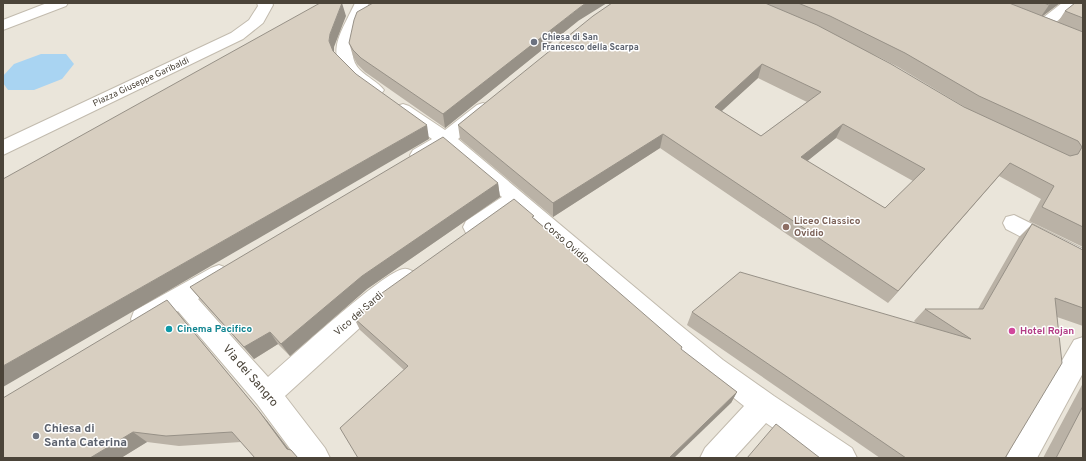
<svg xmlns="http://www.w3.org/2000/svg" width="1086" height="461" font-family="Overpass,sans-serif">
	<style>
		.residential { fill: #eae5da }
		.water { fill: #a9d4f2 }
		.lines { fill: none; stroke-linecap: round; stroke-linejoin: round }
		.minor-casing { stroke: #c2bbae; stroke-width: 2 }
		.minor { fill: #fff; fill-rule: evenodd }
		.wall { fill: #bab2a6; fill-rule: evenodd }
		.shaded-wall { fill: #979187 }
		.building { fill: #d8cfc1; stroke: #979187; fill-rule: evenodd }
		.worship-dot { fill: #6b7280; stroke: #fff; stroke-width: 1.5 }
		.education-dot { fill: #8d6e63; stroke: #fff; stroke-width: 1.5 }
		.culture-dot { fill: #0f9aa8; stroke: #fff; stroke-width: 1.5 }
		.hotel-dot { fill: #d1479c; stroke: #fff; stroke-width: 1.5 }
		.labels { text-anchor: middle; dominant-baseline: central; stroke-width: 3; stroke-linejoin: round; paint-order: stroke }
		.far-worship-label { font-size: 9px; font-weight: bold; fill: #5b616d; stroke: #fff; text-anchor: start }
		.far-street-label { font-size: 9px; fill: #4b4439; stroke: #fff }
		.education-label { font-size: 10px; font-weight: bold; fill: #785e54; stroke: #fff; text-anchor: start }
		.street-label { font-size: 10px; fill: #4b4439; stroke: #fff }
		.culture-label { font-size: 10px; font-weight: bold; fill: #0d838f; stroke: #fff; text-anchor: start }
		.hotel-label { font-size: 10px; font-weight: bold; fill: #b23c85; stroke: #fff; text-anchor: start }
		.near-street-label { font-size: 12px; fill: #4b4439; stroke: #fff }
		.near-worship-label { font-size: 12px; font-weight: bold; fill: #5b616d; stroke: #fff; text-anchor: start }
	</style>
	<rect width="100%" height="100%" fill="#f6f3ec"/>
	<rect class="residential" x="3" y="3" width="1080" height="455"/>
	<polygon class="water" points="41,54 66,54 74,64 62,79 34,90 8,90 3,83 3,76 14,64"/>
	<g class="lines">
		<defs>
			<g id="minor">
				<polygon points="47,3 68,3 66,6 3,30 3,20"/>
				<polygon points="257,3 272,3 273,5 263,23 243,39 3,155 3,140 231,33 249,20 258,6"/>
				<path d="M355 3H369C361 22 342 52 360 70 367 77 378 82 384 90L381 94C371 97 365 91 357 85 322 56 339 37 355 3Z"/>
				<polygon points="1062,3 1078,3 1047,30 1035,30 1033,27 1035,24"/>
				<path d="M483 103 489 105 492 109 489 113 458 139 674 320 723 360 774 396 852 448 857 458H817L766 423 734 458H700L705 448 744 406 656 336 515 209C501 219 484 238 466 233L463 227 466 221 502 197 445 149C434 155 426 163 413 160L410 155 413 150 432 139 397 114 394 110 397 106 403 104 409 106 445 130 477 105Z"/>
				<polygon points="1014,215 1083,249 1083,269 1006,229 1003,223 1006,217"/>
				<path d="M219 265 227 268 231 275 227 282 198 299 268 377C288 360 386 269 404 269 406 268 410 270 412 271L416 278 412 285 386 304 285 396 325 448 330 458H297L257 404 178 311 152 327 143 330 134 327 131 319 134 311 211 268Z"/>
				<polygon points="1083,337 1083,373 1037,458 1006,458 1011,448 1074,340"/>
			</g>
		</defs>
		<use href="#minor" class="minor-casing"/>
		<use href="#minor" class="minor"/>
	</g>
	<g class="wall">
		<path d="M612 3H1060L1043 16 1058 22 1065 11 1083 3V247L1029 221 1041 199 999 176 888 303 660 148 553 217 460 139 458 125ZM871 53 898 67 968 109 964 107ZM758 78 807 102 761 136 721 111ZM836 138 913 181 885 208 807 161Z"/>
		<polygon points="578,21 445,128 365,72 357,64 353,56 349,43"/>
		<polygon points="498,183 500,197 367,289 290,356 278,344 254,359 200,299 190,287"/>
		<polygon points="534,218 681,350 737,392 731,403 404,370 360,330 354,318"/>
		<polygon points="1032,224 1083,250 1083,326 1057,317 1005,458 880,458 687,325 692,312 917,324 914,321 925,309 978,309 1019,237"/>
		<polygon points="178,313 268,422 289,449 291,450 298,458 255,458 241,442 179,446 147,442 121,458 3,458"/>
		<polygon points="1083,383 1083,458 1043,458"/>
	</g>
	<g class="shaded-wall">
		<polygon points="342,3 346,16 334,47 334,55 329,41 330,34"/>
		<polygon points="586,3 607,3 578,21 445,128 443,114 579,8"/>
		<polygon points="1052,3 1060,3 1040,18 1049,5"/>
		<polygon points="762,64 758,78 711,121 715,107"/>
		<polygon points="843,124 836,138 795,171 801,157"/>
		<polygon points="427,125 429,139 3,387 3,366"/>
		<polygon points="663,134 660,148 553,217 553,203"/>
		<polygon points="1010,163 999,176 888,303 898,291"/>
		<polygon points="498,183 500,197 367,289 290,356 281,344 362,276"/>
		<polygon points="167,300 268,422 295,458 287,449"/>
		<polygon points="270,332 278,344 254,359 244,347"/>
		<polygon points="737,392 731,403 674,458 669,458"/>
		<polygon points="133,432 147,442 121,458 90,458"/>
	</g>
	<g class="building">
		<polygon points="320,3 342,3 330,34 329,41 333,51 356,74 427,125 3,366 3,179"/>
		<polygon points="373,3 586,3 579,8 443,114 361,58 353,50 349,43 354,20 357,12"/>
		<path d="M612 3H765L817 25 891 64 964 107 1070 156 1078 154 1082 147 1078 141 979 96 905 53 830 16 798 3H1009L1083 32V227L1042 207 1054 186 1010 163 898 291 663 134 553 203 458 125 593 16ZM762 64 821 92 761 136 715 107ZM843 124 925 169 885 208 801 157Z"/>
		<polygon points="1044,3 1052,3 1049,5"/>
		<polygon points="1075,3 1083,3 1083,18 1065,11"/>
		<polygon points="443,137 498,183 362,276 281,344 270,332 244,347 190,287"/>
		<polygon points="514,199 534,216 532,217 682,347 681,349 737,392 669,458 358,458 340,428 408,366 354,318 382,293"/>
		<polygon points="1032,224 1083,250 1083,308 1055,298 1062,363 1005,458 906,458 692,312 740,272 971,339 925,309 983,309"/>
		<polygon points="167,300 259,411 287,449 291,450 298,458 255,458 232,432 166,436 133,432 90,458 3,458 3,398"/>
		<polygon points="1083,406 1083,458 1056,458"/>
		<polygon points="776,424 820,458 747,458"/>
	</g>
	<g class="worship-dot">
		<circle cx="534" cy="42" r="4"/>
		<circle cx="36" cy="436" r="4"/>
	</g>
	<circle class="education-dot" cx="786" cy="227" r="4"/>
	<circle class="culture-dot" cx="169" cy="329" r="4"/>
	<circle class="hotel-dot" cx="1012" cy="331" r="4"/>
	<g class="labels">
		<g class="far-worship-label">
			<text x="542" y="37">Chiesa di San<tspan x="542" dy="10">Francesco della Scarpa</tspan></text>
		</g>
		<g class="far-street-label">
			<text transform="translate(141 82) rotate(-25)">Piazza Giuseppe Garibaldi</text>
		</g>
		<g class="education-label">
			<text x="794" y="221">Liceo Classico<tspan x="794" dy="12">Ovidio</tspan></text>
		</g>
		<g class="street-label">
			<text transform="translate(566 243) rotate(41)">Corso Ovidio</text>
			<text transform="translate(359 314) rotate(-41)">Vico dei Sardi</text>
		</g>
		<g class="culture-label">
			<text x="177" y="329">Cinema Pacifico</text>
		</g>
		<g class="hotel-label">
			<text x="1020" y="331">Hotel Rojan</text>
		</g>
		<g class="near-street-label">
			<text transform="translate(250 376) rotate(49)">Via dei Sangro</text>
		</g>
		<g class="near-worship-label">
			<text x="44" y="429">Chiesa di<tspan x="44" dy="14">Santa Caterina</tspan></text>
		</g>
	</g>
	<rect width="1086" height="461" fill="none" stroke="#4b4439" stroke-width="8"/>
</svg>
